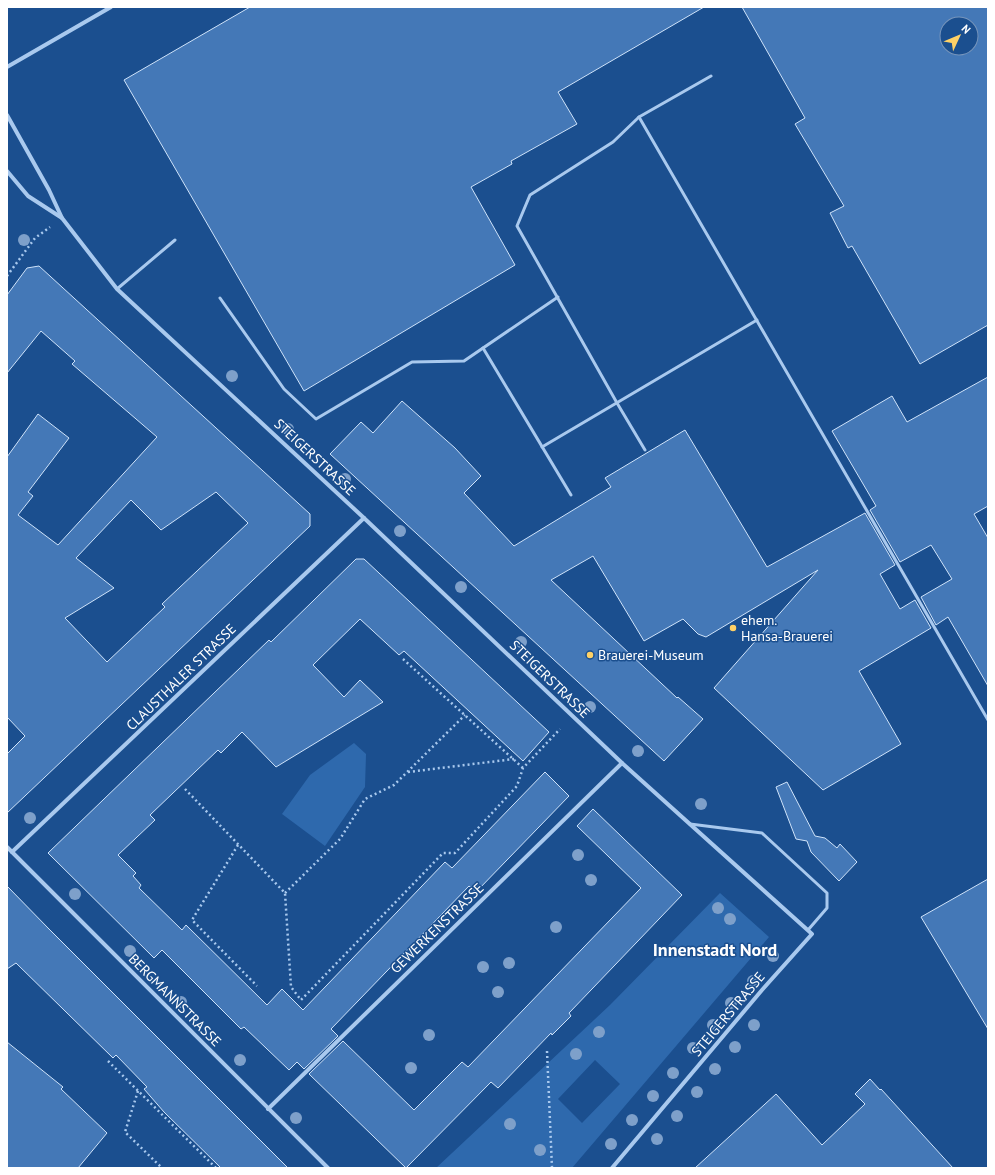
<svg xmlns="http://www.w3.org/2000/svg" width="995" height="1175" font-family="'PT Sans',sans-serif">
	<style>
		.green { fill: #2e69ad; fill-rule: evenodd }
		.building { fill: #4478b7; stroke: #cfe3fa; fill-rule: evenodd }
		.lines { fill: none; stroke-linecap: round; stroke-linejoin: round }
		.path { stroke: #a9c9ee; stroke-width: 2.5; stroke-dasharray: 2 3; stroke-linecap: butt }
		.service { stroke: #a9c9ee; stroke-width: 3 }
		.minor { stroke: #a9c9ee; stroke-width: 4 }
		.tree { fill: #7ea0ca }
		.poi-dot { fill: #ffd166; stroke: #1b4f8f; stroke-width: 1.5 }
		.labels { text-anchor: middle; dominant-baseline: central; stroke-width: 3; stroke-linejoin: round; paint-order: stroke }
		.street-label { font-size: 14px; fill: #fff; stroke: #1b4f8f }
		.poi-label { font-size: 14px; fill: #fff; stroke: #1b4f8f; text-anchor: start }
		.district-label { font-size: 18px; font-weight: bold; fill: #fff; stroke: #1b4f8f }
	</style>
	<rect width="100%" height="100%" fill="#1b4f8f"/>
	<g class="green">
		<polygon points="354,743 366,754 365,787 325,846 282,814 310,775"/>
		<path d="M720 893 769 937 572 1168H436L610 1005ZM595 1060 620 1084 582 1123 558 1099Z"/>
	</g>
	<g class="building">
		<polygon points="250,7 704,7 558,92 577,124 511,161 512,164 471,187 515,265 304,391 124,80"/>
		<path d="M742 7H988V325L920 364 852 246 848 248 830 213 844 206 795 124 805 118ZM947 24H971V48H947Z"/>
		<path d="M39 266 310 514V526L7 813V754L25 736 7 717V457L38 414 69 438 28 492 33 496 18 515 58 545 157 437 72 364 75 361 41 331 7 373V295L27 268ZM216 492 248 523 162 604 165 607 107 662 65 618 114 588 76 558 131 500 161 530Z"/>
		<polygon points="988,377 988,506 974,514 988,538 988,686 948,617 936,625 921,597 952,579 931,545 900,562 870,510 876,506 832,431 892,396 907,422"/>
		<polygon points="402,401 455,448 481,476 464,493 514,546 611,487 605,478 685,430 767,567 865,513 895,565 880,574 900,609 915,600 931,628 859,671 901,744 823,790 714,688 818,570 706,637 698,634 683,619 644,641 593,556 551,580 677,698 678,697 703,719 664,761 330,454 361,422 373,433"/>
		<polygon points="356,559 364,559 549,732 523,761 404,651 399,655 360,619 313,665 344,697 360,680 383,702 276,767 242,732 221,753 218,750 150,815 155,820 118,855 136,873 133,876 141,885 139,888 182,930 186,925 267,1005 282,989 303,1010 445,862 452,868 545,772 569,796 476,892 469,886 331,1029 338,1036 304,1069 297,1062 289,1070 244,1027 241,1029 162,950 154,958 48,853 269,640 271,642"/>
		<polygon points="787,782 815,836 825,838 837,848 840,844 857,862 839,881 811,852 807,841 796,839 776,787"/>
		<polygon points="593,809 682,895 569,1013 571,1016 552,1035 551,1033 498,1088 491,1082 406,1168 309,1074 343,1041 414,1110 462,1062 468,1067 641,888 577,826"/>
		<polygon points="988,879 988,1029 921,917"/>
		<polygon points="7,886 49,929 288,1168 221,1168 164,1112 144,1089 147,1087 116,1055 113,1058 16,963 7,969"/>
		<polygon points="7,1042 63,1087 61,1089 107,1133 78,1168 7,1168"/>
		<polygon points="870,1079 880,1090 881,1089 953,1168 695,1168 776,1094 822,1145 865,1104 855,1094"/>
	</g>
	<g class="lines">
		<g class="path">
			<polyline points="7,276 35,238 50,227"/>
			<polyline points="403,659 523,768"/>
			<polyline points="408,772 514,759"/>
			<polyline points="185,789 285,893 291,987 301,1000 443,853 455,853 517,786 523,768 560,729"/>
			<polyline points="238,845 192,920 257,986"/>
			<polyline points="285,893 340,839 365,799 394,785 465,715"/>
			<polyline points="547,1051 552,1168"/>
			<polyline points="108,1061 216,1168"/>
			<polyline points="138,1091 125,1132 162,1168"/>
		</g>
		<g class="service">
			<polyline points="639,117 988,720"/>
			<polyline points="117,289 175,240"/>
			<polyline points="220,298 284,389 316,419 412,362 464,361 558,297"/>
			<polyline points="483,348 571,495"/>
			<polyline points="542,447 757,320"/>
			<polyline points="645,450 617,403 517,226 530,195 613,142 639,117 711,76"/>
			<polyline points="690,824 762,833 827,893 827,908 808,930"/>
		</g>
		<g class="minor">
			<polyline points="7,67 111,7"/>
			<polyline points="7,115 49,190 62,218 117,289 364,518 622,763 812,934 762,990 612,1168"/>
			<polyline points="7,171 28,196 62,218"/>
			<polyline points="7,847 328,1168"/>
			<polyline points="12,852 364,518"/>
			<polyline points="268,1109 622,763"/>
		</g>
	</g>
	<g class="tree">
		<circle cx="24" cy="240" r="6"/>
		<circle cx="232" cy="376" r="6"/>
		<circle cx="288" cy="429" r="6"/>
		<circle cx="345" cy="479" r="6"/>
		<circle cx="400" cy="531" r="6"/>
		<circle cx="461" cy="587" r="6"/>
		<circle cx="521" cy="642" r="6"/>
		<circle cx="590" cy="707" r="6"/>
		<circle cx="638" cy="751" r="6"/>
		<circle cx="701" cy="804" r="6"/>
		<circle cx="30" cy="818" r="6"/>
		<circle cx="578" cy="855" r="6"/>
		<circle cx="591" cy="880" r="6"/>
		<circle cx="75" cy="894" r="6"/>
		<circle cx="718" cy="908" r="6"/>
		<circle cx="730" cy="919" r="6"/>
		<circle cx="556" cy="927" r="6"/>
		<circle cx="130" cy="951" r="6"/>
		<circle cx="773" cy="956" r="6"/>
		<circle cx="509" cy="963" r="6"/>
		<circle cx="483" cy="967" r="6"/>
		<circle cx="753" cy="981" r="6"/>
		<circle cx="498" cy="992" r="6"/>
		<circle cx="181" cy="1002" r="6"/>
		<circle cx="731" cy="1003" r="6"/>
		<circle cx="713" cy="1025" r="6"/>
		<circle cx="754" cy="1025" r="6"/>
		<circle cx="599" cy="1032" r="6"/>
		<circle cx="429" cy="1035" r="6"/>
		<circle cx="735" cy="1047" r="6"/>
		<circle cx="693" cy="1048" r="6"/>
		<circle cx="576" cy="1054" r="6"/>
		<circle cx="240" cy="1060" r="6"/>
		<circle cx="411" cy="1068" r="6"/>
		<circle cx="715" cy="1069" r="6"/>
		<circle cx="673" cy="1073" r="6"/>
		<circle cx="697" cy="1092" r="6"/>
		<circle cx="653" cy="1096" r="6"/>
		<circle cx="677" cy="1116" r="6"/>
		<circle cx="296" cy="1118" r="6"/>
		<circle cx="632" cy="1120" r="6"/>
		<circle cx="510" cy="1124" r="6"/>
		<circle cx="657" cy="1139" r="6"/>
		<circle cx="611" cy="1144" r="6"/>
		<circle cx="540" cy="1150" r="6"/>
	</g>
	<g class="poi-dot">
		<circle cx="733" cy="628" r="4"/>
		<circle cx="590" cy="655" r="4"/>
	</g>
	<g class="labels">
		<g class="street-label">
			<text transform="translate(315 457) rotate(43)">STEIGERSTRASSE</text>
			<text transform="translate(181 677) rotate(-44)">CLAUSTHALER STRASSE</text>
			<text transform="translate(550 679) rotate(44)">STEIGERSTRASSE</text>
			<text transform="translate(437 928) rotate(-44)">GEWERKENSTRASSE</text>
			<text transform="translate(175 1000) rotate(45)">BERGMANNSTRASSE</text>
			<text transform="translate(728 1014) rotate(-50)">STEIGERSTRASSE</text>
		</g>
		<g class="poi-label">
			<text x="741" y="620">ehem.<tspan x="741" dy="16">Hansa-Brauerei</tspan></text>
			<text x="598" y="655">Brauerei-Museum</text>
		</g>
		<g class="district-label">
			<text x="715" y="949">Innenstadt Nord</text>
		</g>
	</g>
	<rect width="995" height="1175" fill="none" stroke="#ffffff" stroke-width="16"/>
	<g transform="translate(959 36) rotate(46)"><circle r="19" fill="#1b4f8f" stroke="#7695bc"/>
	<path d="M0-3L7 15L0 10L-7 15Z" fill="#ffd166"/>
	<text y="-6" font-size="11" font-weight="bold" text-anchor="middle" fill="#ffffff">N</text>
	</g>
</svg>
